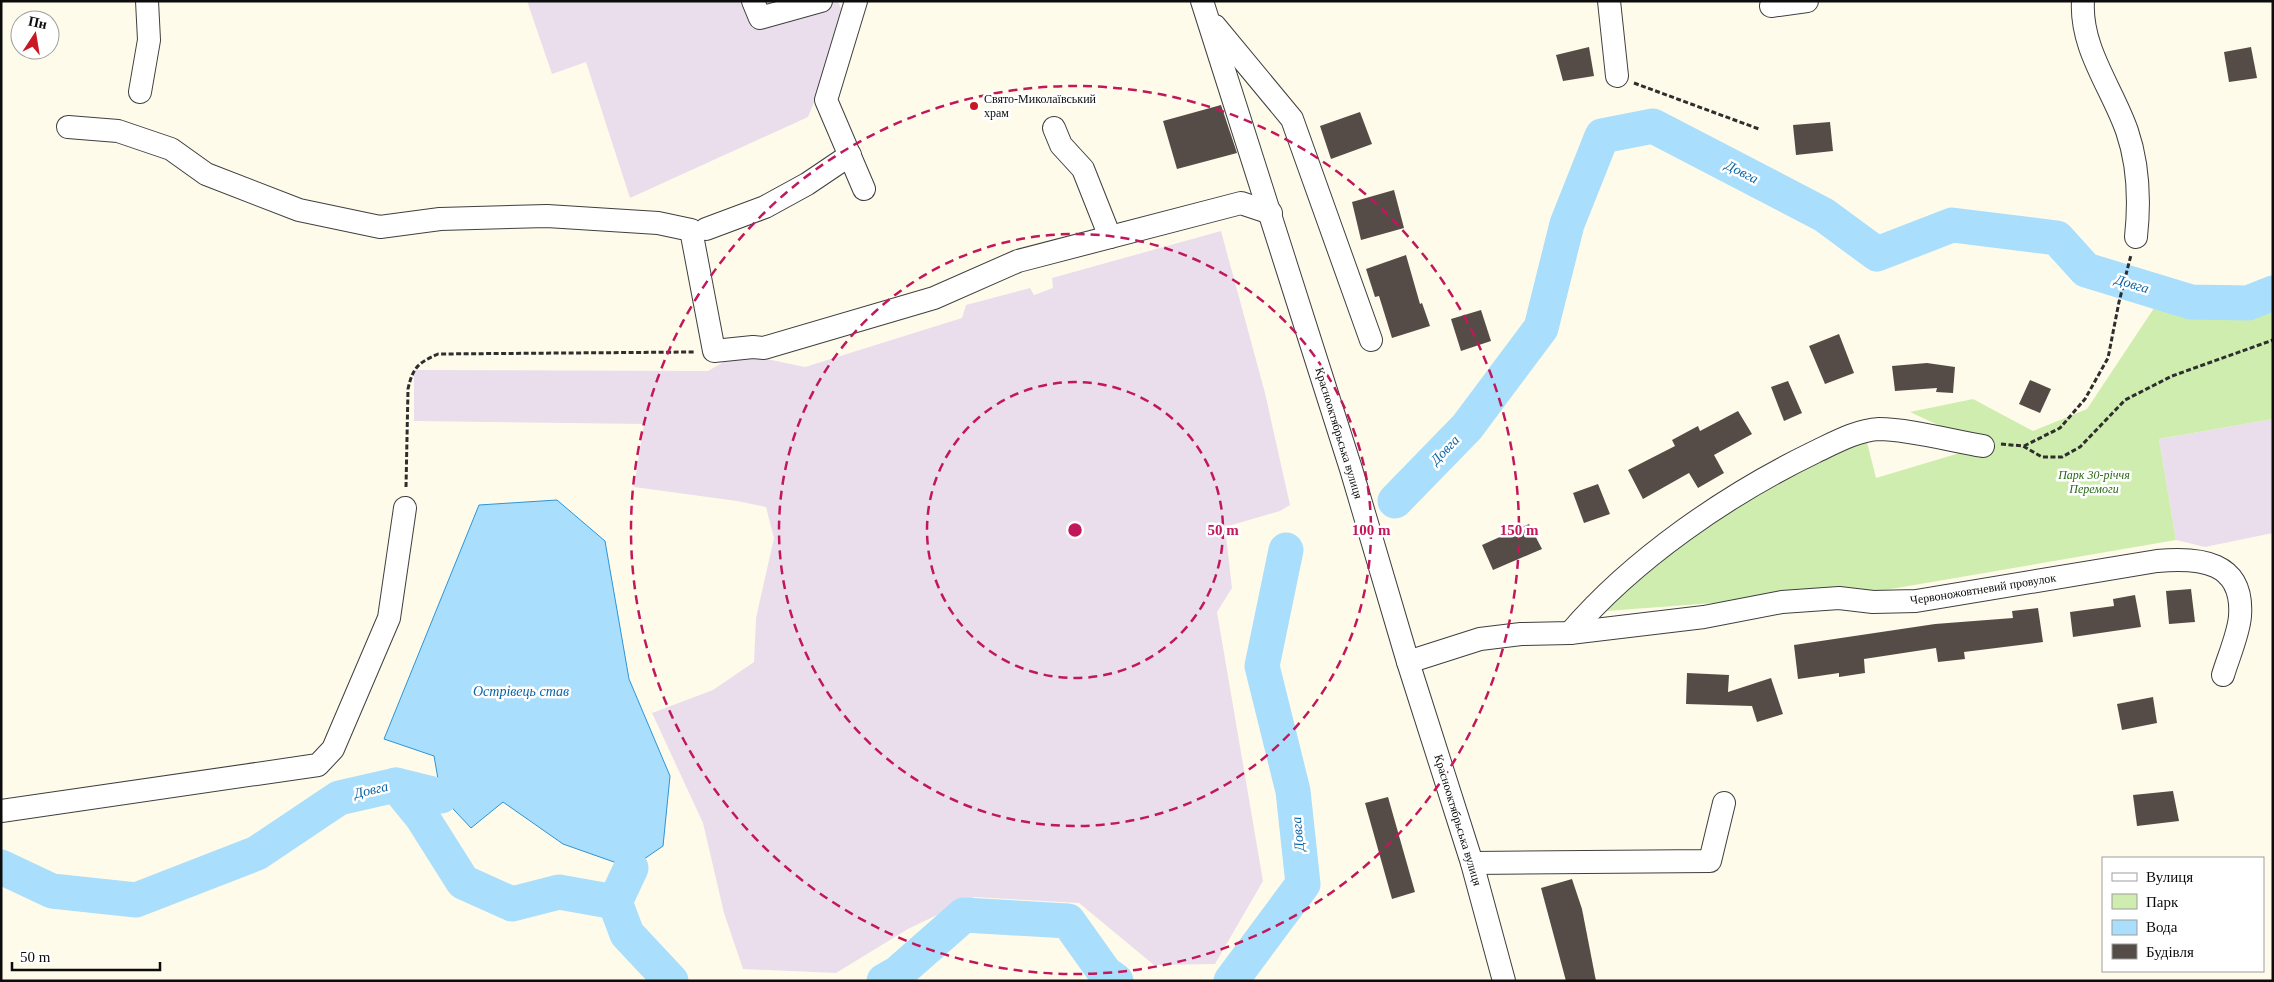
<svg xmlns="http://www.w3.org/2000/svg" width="2274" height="982" font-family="Georgia,serif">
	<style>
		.industrial { fill: #eadeec }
		.green { fill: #d0edb0 }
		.water { fill: #a9defc; stroke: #2a95d9 }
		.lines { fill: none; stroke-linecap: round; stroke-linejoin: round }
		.river { stroke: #a9defc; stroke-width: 35 }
		.building { fill: #554c47 }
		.minor-casing { stroke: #3f3f3f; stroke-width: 24 }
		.path { stroke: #2e2e2e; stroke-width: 3; stroke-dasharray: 5 2.5; stroke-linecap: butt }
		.minor { stroke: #fff; stroke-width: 22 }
		.ring { fill: none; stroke: #c2185b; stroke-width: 2.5; stroke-dasharray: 9 6 }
		.poi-dot { fill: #c81822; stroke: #fff; stroke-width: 2 }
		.labels { text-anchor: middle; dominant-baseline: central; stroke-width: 5; stroke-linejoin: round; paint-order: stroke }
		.poi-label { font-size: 12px; fill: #0c0c0c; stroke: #fff; text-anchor: start }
		.street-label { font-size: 12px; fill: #0c0c0c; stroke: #fff }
		.park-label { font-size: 12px; font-style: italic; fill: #286817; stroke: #fff }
		.water-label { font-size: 14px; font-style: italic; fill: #0a65a8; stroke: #fff }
		.centre { fill: #c2185b; stroke: #fff; stroke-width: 2.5 }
		.ring-label { font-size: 15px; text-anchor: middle; font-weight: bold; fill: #c2185b; stroke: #fff; stroke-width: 5; stroke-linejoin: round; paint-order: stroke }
	</style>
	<rect width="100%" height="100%" fill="#fffbea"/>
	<g class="industrial">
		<polygon points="527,1 838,1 847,24 808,117 630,198 586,62 552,74"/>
		<polygon points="1221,231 1265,393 1290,505 1280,511 1225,527 1232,588 1217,612 1263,881 1215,964 1154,965 1079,903 974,897 908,929 836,973 743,969 724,913 703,823 652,713 713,690 754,662 756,618 774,538 766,507 737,501 634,487 644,424 414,421 414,370 708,371 739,353 805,367 962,318 966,305 1030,288 1034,295 1053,288 1052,278"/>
		<polygon points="2273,419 2273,533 2205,547 2176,540 2159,439"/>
	</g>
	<polygon class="green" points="2273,280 2273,419 2159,439 2176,540 1885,590 1593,612 1714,517 1866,438 1876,478 1983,446 1910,412 1973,399 2033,431 2087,409 2164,293 2267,285"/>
	<polygon class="water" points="557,500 605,541 629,679 670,776 663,846 631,868 563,844 503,802 471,828 441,796 434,756 384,739 479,505"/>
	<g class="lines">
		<g class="river">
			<polyline points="1395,501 1467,427 1541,328 1567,224 1602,136 1653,126 1824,215 1877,254 1952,225 2057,238 2086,270 2191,302 2248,303 2273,293"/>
			<polyline points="396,785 441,796"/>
			<polyline points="1,867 52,891 136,900 257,853 339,798 396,785 422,817 463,882 512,904 559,892 615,902 627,934 671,981"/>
			<polyline points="615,902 631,868"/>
			<polyline points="884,981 898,973 964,915 1068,921 1105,973 1116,981"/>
			<polyline points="1231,981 1303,884 1293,791 1262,666 1286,550"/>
		</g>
	</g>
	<g class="building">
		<polygon points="1589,47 1594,76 1563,81 1556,55"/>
		<polygon points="2251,47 2257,78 2229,82 2224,52"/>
		<polygon points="1221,105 1237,153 1177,169 1163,121"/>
		<polygon points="1360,112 1372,144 1331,159 1320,126"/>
		<polygon points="1830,122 1833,151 1796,155 1793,125"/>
		<polygon points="1394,190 1404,228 1361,240 1352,202"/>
		<polygon points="1406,255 1420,304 1422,303 1430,326 1392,338 1379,296 1375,297 1366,269"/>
		<polygon points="1481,310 1491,341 1461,351 1451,319"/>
		<polygon points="1839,334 1854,373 1825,384 1809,346"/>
		<polygon points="1927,363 1955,367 1953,393 1936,392 1937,388 1895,391 1892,366"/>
		<polygon points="2030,380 2051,389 2040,413 2019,404"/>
		<polygon points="1788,381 1802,413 1784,421 1771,387"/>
		<polygon points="1738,411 1752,434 1714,455 1724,473 1698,488 1689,473 1643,499 1628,470 1675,446 1672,440 1698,426 1700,431"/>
		<polygon points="1598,484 1610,514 1584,523 1573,493"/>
		<polygon points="1529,524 1542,549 1493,570 1482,545"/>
		<polygon points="2191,589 2195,622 2169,624 2166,591"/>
		<polygon points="2135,595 2141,627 2073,637 2070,612 2114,606 2113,599"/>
		<polygon points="2038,608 2043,642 1964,652 1965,659 1938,662 1936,648 1864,659 1865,673 1839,677 1839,673 1798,679 1794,645 1935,624 2013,618 2012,611"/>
		<polygon points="1687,673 1729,675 1728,692 1771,678 1783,714 1757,722 1752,706 1686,704"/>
		<polygon points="2153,697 2157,723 2122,730 2117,704"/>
		<polygon points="2173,791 2179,821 2137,826 2133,795"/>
		<polygon points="1388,797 1415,892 1392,899 1365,803"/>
		<polygon points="1572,879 1582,909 1596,981 1566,981 1541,888"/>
	</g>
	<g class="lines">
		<defs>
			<g id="minor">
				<polyline points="753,1 760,18 821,1"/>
				<polyline points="856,1 826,100 864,189"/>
				<polyline points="1202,1 1351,469 1408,662 1472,863 1504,981"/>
				<polyline points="1609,1 1617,76"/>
				<path d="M2083 1C2080 48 2112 88 2127 131 2139 166 2140 200 2136 237"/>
				<polyline points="1771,6 1807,1"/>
				<polyline points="1215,26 1292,119 1371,340"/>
				<polyline points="140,92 149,40 147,1"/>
				<polyline points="68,127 118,131 171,149 206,174 299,210 380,227 440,219 547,216 658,223 691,230 714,351 753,347 764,348 934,298 1018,261 1241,203 1271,213"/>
				<polyline points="1054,128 1061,145 1083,169 1110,237"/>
				<polyline points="706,229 765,207 807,184 850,155"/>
				<path d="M1570 633C1633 559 1728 494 1815 452 1834 443 1857 430 1879 429 1908 429 1953 441 1983 446"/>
				<path d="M1408 662 1480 639 1521 634 1570 633 1704 617 1782 602 1839 598 1873 602 1916 601 2157 561C2199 557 2244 561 2240 616 2239 633 2228 658 2223 675"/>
				<polyline points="1,811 318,765 333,749 389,618 405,508"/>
				<polyline points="1472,863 1710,861 1724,803"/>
			</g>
		</defs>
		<use href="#minor" class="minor-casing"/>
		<g class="path">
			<polyline points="1634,83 1759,129"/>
			<polyline points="2001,444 2023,446 2042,457 2062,457 2080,447 2125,400 2172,376 2273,340"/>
			<polyline points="2024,446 2060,428 2085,399 2108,358 2119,302 2131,255"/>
			<path d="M406 487 408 389C413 367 418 363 438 354L694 352"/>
		</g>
		<use href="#minor" class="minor"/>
	</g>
	<g class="ring">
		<circle cx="1075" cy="530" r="148"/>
		<circle cx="1075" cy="530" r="296"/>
		<circle cx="1075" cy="530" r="444"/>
	</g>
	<circle class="poi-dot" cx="974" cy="106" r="5"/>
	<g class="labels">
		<g class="poi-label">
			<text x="984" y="99">Свято-Миколаївський<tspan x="984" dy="14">храм</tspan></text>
		</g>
		<g class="street-label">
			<text transform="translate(1339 433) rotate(73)">Краснооктябрьська вулиця</text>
			<text transform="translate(1983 589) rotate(-9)">Червоножовтневий провулок</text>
			<text transform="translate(1458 820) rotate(73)">Краснооктябрьська вулиця</text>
		</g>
		<g class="park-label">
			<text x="2094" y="475">Парк 30-річчя<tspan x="2094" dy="14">Перемоги</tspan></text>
		</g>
		<g class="water-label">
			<text transform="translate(1742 172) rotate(27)">Довга</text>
			<text transform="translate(2132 284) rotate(17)">Довга</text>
			<text transform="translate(1445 450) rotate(-46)">Довга</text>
			<text x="521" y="691">Острівець став</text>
			<text transform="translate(371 790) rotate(-13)">Довга</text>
			<text transform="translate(1298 834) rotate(-96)">Довга</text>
		</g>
	</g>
	<circle cx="1075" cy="530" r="8" class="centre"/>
	<g class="ring-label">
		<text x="1223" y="535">50 m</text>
		<text x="1371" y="535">100 m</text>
		<text x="1519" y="535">150 m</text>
	</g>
	<rect width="2274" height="982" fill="none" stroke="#0c0c0c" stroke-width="5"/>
	<rect x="2102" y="857" width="162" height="115" fill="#ffffff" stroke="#9e9e9e"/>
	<rect x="2112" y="873" width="25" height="8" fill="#ffffff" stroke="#9e9e9e"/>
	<text x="2146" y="882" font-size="15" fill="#0c0c0c">Вулиця</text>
	<rect x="2112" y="894" width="25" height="15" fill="#d0edb0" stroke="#9e9e9e"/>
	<text x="2146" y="907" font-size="15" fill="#0c0c0c">Парк</text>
	<rect x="2112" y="920" width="25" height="15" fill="#a9defc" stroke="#9e9e9e"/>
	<text x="2146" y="932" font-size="15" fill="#0c0c0c">Вода</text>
	<rect x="2112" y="944" width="25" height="15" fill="#554c47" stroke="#9e9e9e"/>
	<text x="2146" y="957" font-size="15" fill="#0c0c0c">Будівля</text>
	<g transform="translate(35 35) rotate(12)"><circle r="24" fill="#ffffff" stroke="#9e9e9e"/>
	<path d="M0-4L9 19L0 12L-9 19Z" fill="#c81822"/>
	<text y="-8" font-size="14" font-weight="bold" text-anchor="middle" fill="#0c0c0c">Пн</text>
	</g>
	<path d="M12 962v8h148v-8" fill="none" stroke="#0c0c0c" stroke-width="2.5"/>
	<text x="20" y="962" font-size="15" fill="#0c0c0c" stroke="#ffffff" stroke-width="4" paint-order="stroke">50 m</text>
</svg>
